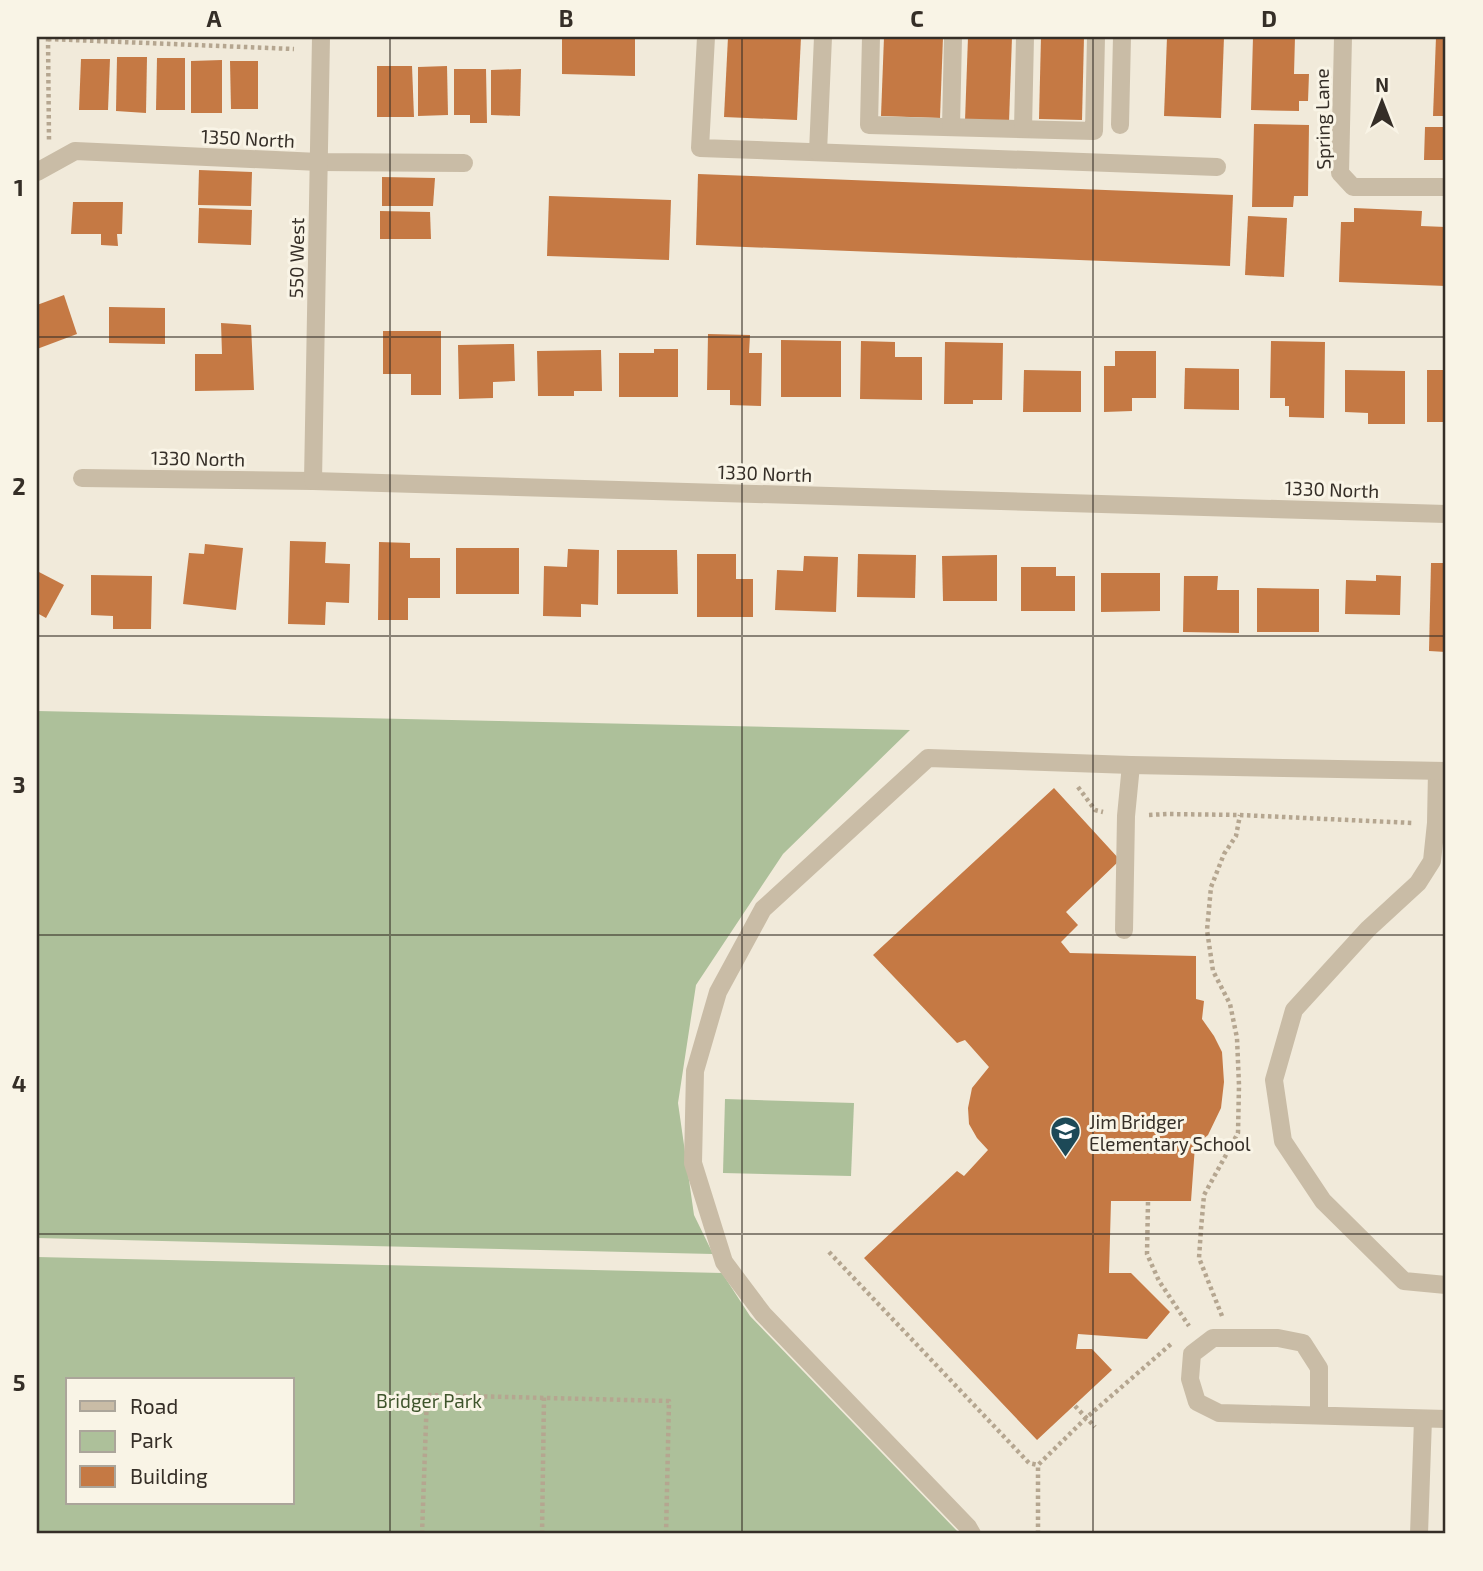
<svg xmlns="http://www.w3.org/2000/svg" width="1483" height="1571" font-family="'Exo 2',sans-serif">
	<style>
		.green { fill: #adc09a; fill-rule: evenodd }
		.building { fill: #c57944 }
		.lines { fill: none; stroke-linecap: round; stroke-linejoin: round }
		.path { stroke: #b5a690; stroke-width: 4.5; stroke-dasharray: 3.5 3.5; stroke-linecap: butt }
		.minor { stroke: #c9bca6; stroke-width: 18 }
		.grid { fill: none; stroke: #352e27; stroke-width: 2; stroke-opacity: 0.55 }
		.labels { text-anchor: middle; dominant-baseline: central; stroke-width: 6; stroke-linejoin: round; paint-order: stroke }
		.street-label { font-size: 19px; fill: #352e27; stroke: #f9f4e6 }
		.poi-label { font-size: 19px; fill: #352e27; stroke: #f9f4e6; text-anchor: start }
		.park-label { font-size: 19px; fill: #3e542b; stroke: #f9f4e6 }
		.neatline { fill: none; stroke: #352e27; stroke-width: 2.5 }
		.grid-label { font-size: 23px; text-anchor: middle; font-weight: bold; fill: #352e27 }
	</style>
	<rect width="100%" height="100%" fill="#f1eada"/>
	<g class="green">
		<polygon points="37,711 910,730 783,854 696,985 678,1103 694,1215 713,1254 37,1238"/>
		<polygon points="725,1099 854,1103 851,1176 723,1173"/>
		<path d="M37 1257 722 1273 750 1316 958 1532 990 1534H37ZM68 1380H292V1503H68Z"/>
	</g>
	<g class="building">
		<polygon points="562,37 635,37 635,76 562,74"/>
		<polygon points="728,37 801,37 797,120 724,117"/>
		<polygon points="884,37 943,37 940,118 881,116"/>
		<polygon points="968,37 1012,37 1009,122 965,121"/>
		<polygon points="1041,37 1084,37 1082,120 1039,119"/>
		<polygon points="1167,37 1224,37 1221,118 1164,116"/>
		<polygon points="1253,37 1295,37 1294,74 1309,74 1308,101 1299,101 1299,111 1251,110"/>
		<polygon points="1436,37 1446,37 1446,116 1433,116"/>
		<polygon points="117,57 147,57 146,113 116,111"/>
		<polygon points="157,58 185,58 185,110 156,110"/>
		<polygon points="81,59 110,59 108,110 79,110"/>
		<polygon points="222,60 222,113 191,113 191,61"/>
		<polygon points="230,61 258,61 258,109 231,109"/>
		<polygon points="377,66 412,66 414,117 377,117"/>
		<polygon points="447,66 448,115 418,116 418,67"/>
		<polygon points="454,69 486,69 487,123 470,123 470,115 454,115"/>
		<polygon points="521,69 520,116 491,115 491,70"/>
		<polygon points="1254,124 1309,125 1308,196 1294,196 1293,207 1252,207"/>
		<polygon points="1425,127 1446,127 1446,160 1424,160"/>
		<polygon points="199,170 252,172 251,206 198,205"/>
		<polygon points="698,174 1233,195 1230,266 696,245"/>
		<polygon points="382,177 435,178 433,206 382,206"/>
		<polygon points="549,196 671,200 669,260 547,256"/>
		<polygon points="73,202 123,202 122,234 117,234 118,246 101,245 101,234 71,234"/>
		<polygon points="199,208 252,210 251,245 198,243"/>
		<polygon points="1354,208 1422,211 1421,226 1446,227 1446,286 1339,282 1341,222 1354,222"/>
		<polygon points="380,211 430,212 431,239 380,239"/>
		<polygon points="1248,216 1287,218 1284,277 1245,275"/>
		<polygon points="64,295 77,334 37,349 37,305"/>
		<polygon points="109,307 165,308 165,344 109,343"/>
		<polygon points="221,323 251,325 254,390 195,391 195,354 222,354"/>
		<polygon points="383,331 441,331 441,395 411,395 411,374 383,374"/>
		<polygon points="708,334 750,335 749,353 762,353 761,406 730,405 730,390 707,390"/>
		<polygon points="781,340 841,341 841,397 781,397"/>
		<polygon points="861,341 895,342 895,357 922,357 922,400 860,399"/>
		<polygon points="1271,341 1325,342 1324,418 1289,417 1289,406 1285,406 1285,398 1270,398"/>
		<polygon points="945,342 1003,343 1002,400 973,400 973,404 944,404"/>
		<polygon points="514,344 515,381 493,382 493,398 459,399 458,345"/>
		<polygon points="654,349 678,349 678,397 619,397 619,353 654,353"/>
		<polygon points="601,350 602,391 574,391 574,396 538,396 537,351"/>
		<polygon points="1115,351 1156,351 1156,398 1132,398 1132,411 1104,412 1104,366 1115,366"/>
		<polygon points="1185,368 1239,369 1239,410 1184,409"/>
		<polygon points="1024,370 1081,371 1081,412 1023,412"/>
		<polygon points="1345,370 1405,371 1405,424 1368,424 1368,413 1345,412"/>
		<rect x="1427" y="370" width="19" height="52"/>
		<polygon points="290,541 326,542 325,563 350,564 349,603 326,602 325,625 288,624"/>
		<polygon points="379,542 410,543 410,558 440,558 440,598 408,598 408,620 378,620"/>
		<polygon points="205,544 243,548 236,610 183,604 189,553 204,554"/>
		<rect x="456" y="548" width="63" height="46"/>
		<polygon points="568,549 599,550 598,605 581,604 581,617 543,616 544,566 567,567"/>
		<polygon points="617,550 677,550 678,594 617,594"/>
		<polygon points="697,554 736,554 736,579 753,579 753,617 697,617"/>
		<polygon points="858,554 916,555 915,598 857,597"/>
		<polygon points="997,555 997,601 943,601 942,556"/>
		<polygon points="804,556 838,557 836,612 775,610 777,570 803,571"/>
		<polygon points="1431,563 1446,563 1446,652 1429,651"/>
		<polygon points="1021,567 1056,567 1056,576 1075,576 1075,611 1021,611"/>
		<polygon points="37,571 64,585 46,618 37,613"/>
		<polygon points="1101,573 1160,573 1160,611 1101,612"/>
		<polygon points="91,575 152,576 151,629 113,629 113,616 91,615"/>
		<polygon points="1376,575 1401,576 1400,615 1345,614 1346,580 1376,581"/>
		<polygon points="1184,576 1218,576 1217,590 1239,590 1239,633 1183,632"/>
		<polygon points="1257,588 1319,589 1319,632 1257,632"/>
		<polygon points="1054,788 1120,860 1066,912 1078,925 1061,942 1070,953 1196,956 1196,999 1204,1001 1202,1019 1214,1036 1222,1052 1224,1082 1221,1108 1208,1135 1195,1146 1191,1201 1111,1201 1109,1273 1131,1273 1170,1312 1147,1339 1078,1334 1076,1349 1092,1349 1112,1370 1037,1440 864,1258 957,1171 964,1176 988,1150 977,1138 969,1124 968,1108 972,1088 989,1067 965,1040 957,1043 873,955"/>
	</g>
	<g class="lines">
		<g class="path">
			<polyline points="48,38 49,141"/>
			<polyline points="48,39 294,49"/>
			<polyline points="1078,787 1095,810 1103,812"/>
			<polyline points="1149,815 1167,814 1240,815 1413,823"/>
			<polyline points="1148,1202 1147,1254 1159,1281 1189,1326"/>
			<polyline points="829,1252 1029,1463 1038,1465 1086,1418 1171,1344"/>
			<polyline points="1222,1316 1199,1258 1201,1229 1204,1195 1238,1133 1239,1085 1237,1038 1230,1004 1213,971 1207,930 1211,887 1224,854 1236,836 1240,815"/>
			<polyline points="1075,1406 1095,1427"/>
			<polyline points="422,1534 427,1395 669,1401 666,1534"/>
			<polyline points="542,1534 544,1397"/>
			<polyline points="1038,1534 1038,1465"/>
		</g>
		<g class="minor">
			<polyline points="706,37 700,148 1217,167"/>
			<polyline points="871,37 869,125 1094,131 1096,37"/>
			<polyline points="1343,37 1340,173 1353,187 1446,187"/>
			<polyline points="1120,125 1122,37"/>
			<polyline points="951,127 953,37"/>
			<polyline points="1023,129 1025,37"/>
			<polyline points="818,152 823,37"/>
			<polyline points="37,172 75,151 319,162 464,163"/>
			<polyline points="82,478 313,481 1446,514"/>
			<polyline points="313,481 321,37"/>
			<polyline points="1437,771 1436,823 1432,861 1418,883 1368,929 1294,1010 1274,1080 1283,1141 1323,1201 1404,1281 1446,1285"/>
			<polyline points="1124,930 1126,816 1131,765"/>
			<polyline points="1319,1415 1319,1368 1303,1343 1278,1338 1213,1338 1192,1354 1190,1379 1197,1402 1219,1413 1446,1419"/>
			<polyline points="972,1534 968,1527 763,1314 724,1262 693,1163 695,1071 718,992 763,909 928,758 1131,765 1446,771"/>
			<polyline points="1419,1534 1423,1419"/>
		</g>
	</g>
	<path class="grid" d="M390 37V1534M742 37V1534M1093 37V1534M37 337H1446M37 636H1446M37 935H1446M37 1234H1446"/>
	<defs>
		<symbol id="school-pin" viewBox="-11 -11 22 30"><path d="M0 17L-7.5 6A9.5 9.5 0 1 1 7.5 6Z" fill="#1d4957" stroke="#f9f4e6"/><path d="M0-5L7-2L0 1L-7-2ZM-4 1L0 2.5L4 1V4Q0 6-4 4Z" fill="#fff"/></symbol>
	</defs>
	<g fill-rule="evenodd">
		<use href="#school-pin" x="1048" y="1114" width="35" height="47"/>
	</g>
	<g class="labels">
		<g class="street-label">
			<text transform="translate(1322 119) rotate(-91)">Spring Lane</text>
			<text transform="translate(248 138) rotate(3)">1350 North</text>
			<text transform="translate(296 258) rotate(-89)">550 West</text>
			<text transform="translate(198 458) rotate(1)">1330 North</text>
			<text transform="translate(765 473) rotate(2)">1330 North</text>
			<text transform="translate(1332 489) rotate(2)">1330 North</text>
		</g>
		<g class="poi-label">
			<text x="1089" y="1121">Jim Bridger<tspan x="1089" dy="22">Elementary School</tspan></text>
		</g>
		<g class="park-label">
			<text x="429" y="1400">Bridger Park</text>
		</g>
	</g>
	<rect width="1483" height="1571" fill="none" stroke="#f9f4e6" stroke-width="77"/>
	<rect x="66" y="1378" width="228" height="126" fill="#f9f4e6" stroke="#aba59a" stroke-width="2"/>
	<rect x="80" y="1401" width="35" height="10" fill="#c9bca6" stroke="#aba59a" stroke-width="2"/>
	<text x="130" y="1414" font-size="21" fill="#352e27">Road</text>
	<rect x="80" y="1431" width="35" height="21" fill="#adc09a" stroke="#aba59a" stroke-width="2"/>
	<text x="130" y="1448" font-size="21" fill="#352e27">Park</text>
	<rect x="80" y="1466" width="35" height="21" fill="#c57944" stroke="#aba59a" stroke-width="2"/>
	<text x="130" y="1484" font-size="21" fill="#352e27">Building</text>
	<g transform="translate(1382 102)" stroke="#f9f4e6" stroke-width="5" paint-order="stroke">
	<path d="M0-5L12 26L0 18L-12 26Z" fill="#352e27"/>
	<text y="-10" font-size="19" font-weight="bold" text-anchor="middle" fill="#352e27">N</text>
	</g>
	<rect x="38" y="38" width="1406" height="1494" class="neatline"/>
	<g class="grid-label">
		<text x="214" y="27">A</text>
		<text x="566" y="27">B</text>
		<text x="917" y="27">C</text>
		<text x="1269" y="27">D</text>
		<text x="19" y="196">1</text>
		<text x="19" y="495">2</text>
		<text x="19" y="793">3</text>
		<text x="19" y="1092">4</text>
		<text x="19" y="1391">5</text>
	</g>
</svg>
